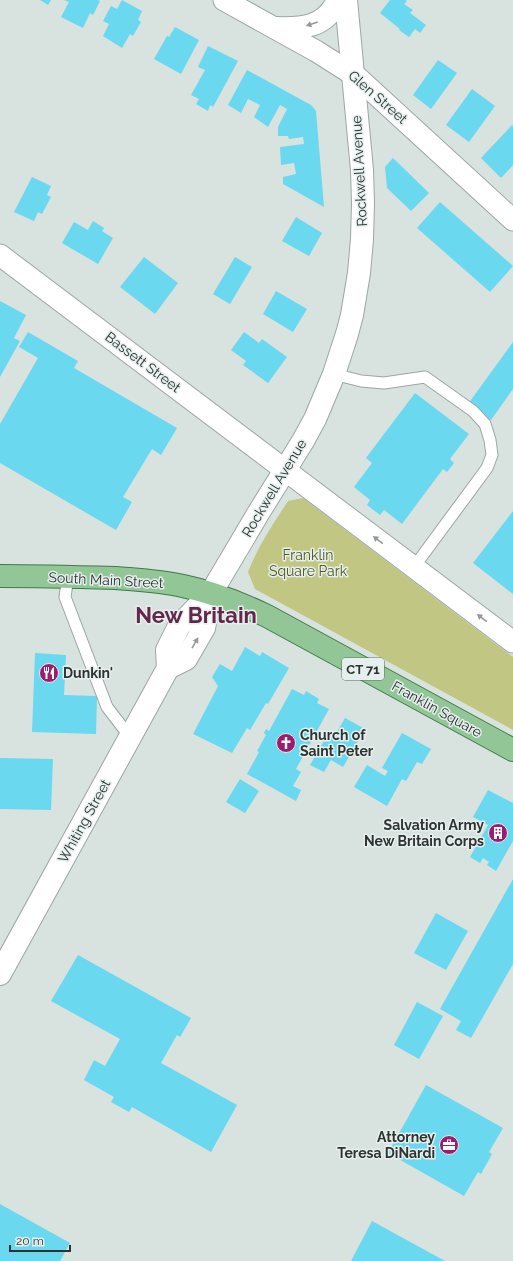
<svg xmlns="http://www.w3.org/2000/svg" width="513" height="1261" font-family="Raleway,sans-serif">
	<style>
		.green { fill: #c1c683 }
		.building { fill: #6ad8ef }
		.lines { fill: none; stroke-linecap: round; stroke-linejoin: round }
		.lane-casing { stroke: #9da6a4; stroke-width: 13 }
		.street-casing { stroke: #9da6a4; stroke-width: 23 }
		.secondary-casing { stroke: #9da6a4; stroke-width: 24 }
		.primary-casing { stroke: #407a46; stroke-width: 24 }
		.lane { stroke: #fff; stroke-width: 11 }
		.street { stroke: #fff; stroke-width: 21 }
		.secondary { stroke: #fff; stroke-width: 22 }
		.primary { stroke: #92c697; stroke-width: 22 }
		.oneway { fill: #969898 }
		.labels { text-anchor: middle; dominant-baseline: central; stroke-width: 3; stroke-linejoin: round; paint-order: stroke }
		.shield { fill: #e5efed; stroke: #656b69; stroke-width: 1 }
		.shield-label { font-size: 13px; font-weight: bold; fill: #2e3231 }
		.street-label { font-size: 14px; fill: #2e3231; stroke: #e5efed }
		.park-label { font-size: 14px; fill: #53561a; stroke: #e5efed }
		.poi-label { font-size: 14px; font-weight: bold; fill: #2e3231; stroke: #e5efed; text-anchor: start }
		.town-label { font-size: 22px; font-weight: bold; fill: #64264a; stroke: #e5efed }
	</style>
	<rect width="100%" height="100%" fill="#d8e2df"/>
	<path class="green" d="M303 498 513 657V730L255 589 248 572C258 546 273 524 288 501Z"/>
	<g class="building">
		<polygon points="40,0 51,0 48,5"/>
		<polygon points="64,0 98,0 100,1 93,15 90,13 83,28 61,17 69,2"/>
		<polygon points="122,0 142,11 138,20 141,22 133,36 130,34 122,48 103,36 109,24 103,21 111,6 117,9"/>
		<polygon points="390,0 405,0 407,1 404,4 413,10 410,13 426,25 420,33 415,29 409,37 399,30 400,29 380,13"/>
		<polygon points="175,27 199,40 181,74 154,59 167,36 169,37"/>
		<polygon points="208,46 238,61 213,107 210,105 208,111 196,104 199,99 191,95 205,70 198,67"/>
		<polygon points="438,60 457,73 431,109 413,95"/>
		<polygon points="247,70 311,105 316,111 324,207 283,184 283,177 296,174 294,163 281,165 280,147 304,144 303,137 289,139 288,136 278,136 278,127 287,109 280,105 268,127 254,117 260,105 248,99 241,113 228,105"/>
		<polygon points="472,89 495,106 469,142 446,125"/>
		<polygon points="512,125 513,127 513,165 501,178 481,158"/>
		<polygon points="393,158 429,193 411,211 387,188 385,167"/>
		<polygon points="32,177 51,186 47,195 51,197 42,214 38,212 34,221 14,212"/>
		<polygon points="440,202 513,266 490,292 417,228"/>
		<polygon points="296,217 322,233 309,256 282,241"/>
		<polygon points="93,221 104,228 102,231 113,238 98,264 62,243 74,222 88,230"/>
		<polygon points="144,257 178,283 155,314 120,287"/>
		<polygon points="235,257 252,267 230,304 213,294"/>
		<polygon points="276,291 307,309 293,332 263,314"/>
		<polygon points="0,301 26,315 14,338 20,341 0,377"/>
		<polygon points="28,332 78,361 74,368 177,428 161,455 152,449 123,497 132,502 116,530 0,463 0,424 38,358 19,347"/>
		<polygon points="244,332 259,343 262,339 287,357 268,383 243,365 246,361 231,350"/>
		<polygon points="513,342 513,389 491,420 468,404"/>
		<polygon points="415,393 469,434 450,459 454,463 447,472 443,469 402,524 384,510 380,515 367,505 370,500 354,487 372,463 366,458"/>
		<polygon points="513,511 513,594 473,563"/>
		<polygon points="245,647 260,656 262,652 289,668 268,704 266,703 250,730 247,728 232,753 193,734 218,686 212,677 220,664 232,671"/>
		<polygon points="35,653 66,655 64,695 97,696 96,734 32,732"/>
		<polygon points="292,689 304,695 306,691 319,699 317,703 329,709 296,769 301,772 293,786 301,790 296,801 247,774 259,752 257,751 266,735 264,733 266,729 269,731"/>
		<polygon points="345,718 365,729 343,767 331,760 324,772 310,765 328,734 334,737"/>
		<polygon points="402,733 431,749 422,764 417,762 406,781 402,779 387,806 354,787 367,765 385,776 388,771 382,768"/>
		<polygon points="0,758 53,759 51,810 0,809"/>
		<polygon points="240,779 259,791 245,813 226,802"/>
		<polygon points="488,790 513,803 513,841 496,871 487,865 489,862 483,858 480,863 470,857 488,825 473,817"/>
		<polygon points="513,879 513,964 471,1038 456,1030 461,1021 440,1009"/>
		<polygon points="436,913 468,931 446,970 414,953"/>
		<polygon points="78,955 191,1018 180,1037 177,1035 161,1063 237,1105 211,1152 132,1107 129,1112 111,1102 114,1097 84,1080 94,1060 105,1066 120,1039 51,1001"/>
		<polygon points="417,1002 443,1016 419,1059 394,1045"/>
		<polygon points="426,1085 503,1128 489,1152 492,1154 481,1174 478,1172 464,1196 388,1153"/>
		<polygon points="0,1204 70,1243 60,1261 0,1261"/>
		<polygon points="372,1221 445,1261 351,1261"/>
	</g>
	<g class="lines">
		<defs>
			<g id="lane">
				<polyline points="334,374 361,381 384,383 425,377 473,411 485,424 490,440 492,455 487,468 414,567"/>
				<polyline points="68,577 65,597 107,707 130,737"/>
			</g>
			<g id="street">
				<polyline points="224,0 316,51 357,77 513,220"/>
				<polyline points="0,255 513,642"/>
			</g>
			<g id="secondary">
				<path d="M276 28C303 29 326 27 338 0"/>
				<polyline points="168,668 186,659 204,628 211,593"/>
				<polyline points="0,974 168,668 167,650 179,626 211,593 259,512 303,441 315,419 334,374 347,334 352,315 359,273 362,239 363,203 362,170 346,0"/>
			</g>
			<path id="primary" d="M0 576C39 576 78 577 116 578 139 580 161 581 183 586 212 592 240 603 267 616L513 750"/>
		</defs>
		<use href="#lane" class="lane-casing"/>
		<use href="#street" class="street-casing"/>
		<use href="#secondary" class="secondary-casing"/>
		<use href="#primary" class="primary-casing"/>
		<use href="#lane" class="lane"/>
		<use href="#street" class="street"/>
		<use href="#secondary" class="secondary"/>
		<use href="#primary" class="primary"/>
	</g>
	<defs><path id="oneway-solid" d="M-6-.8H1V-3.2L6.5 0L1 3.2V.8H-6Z"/></defs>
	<g class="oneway">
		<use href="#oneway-solid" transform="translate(312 24) rotate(161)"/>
		<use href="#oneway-solid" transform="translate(378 540) rotate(-143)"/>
		<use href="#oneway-solid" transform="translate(482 618) rotate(-143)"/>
		<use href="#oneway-solid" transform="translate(195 643) rotate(-60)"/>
	</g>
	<defs>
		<symbol id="restaurant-disc" viewBox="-11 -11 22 22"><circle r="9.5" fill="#9d1c70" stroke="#e5efed"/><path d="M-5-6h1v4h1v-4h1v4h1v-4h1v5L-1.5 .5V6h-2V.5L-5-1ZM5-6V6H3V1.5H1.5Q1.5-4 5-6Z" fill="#fff"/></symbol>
		<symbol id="church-disc" viewBox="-11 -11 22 22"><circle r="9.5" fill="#9d1c70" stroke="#e5efed"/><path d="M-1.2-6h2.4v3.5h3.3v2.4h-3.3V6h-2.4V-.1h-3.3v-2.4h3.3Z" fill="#fff"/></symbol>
		<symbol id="building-disc" viewBox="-11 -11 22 22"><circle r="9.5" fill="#9d1c70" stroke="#e5efed"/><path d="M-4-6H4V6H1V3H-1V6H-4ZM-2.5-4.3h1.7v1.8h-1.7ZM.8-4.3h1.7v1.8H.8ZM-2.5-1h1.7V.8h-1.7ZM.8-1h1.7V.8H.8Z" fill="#fff"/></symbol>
		<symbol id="office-disc" viewBox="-11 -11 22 22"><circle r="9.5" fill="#9d1c70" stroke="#e5efed"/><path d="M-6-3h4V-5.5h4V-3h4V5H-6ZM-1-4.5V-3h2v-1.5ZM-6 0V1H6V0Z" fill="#fff"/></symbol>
	</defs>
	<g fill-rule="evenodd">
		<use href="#restaurant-disc" x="38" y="662" width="22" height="22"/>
		<use href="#church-disc" x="275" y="732" width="22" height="22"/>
		<use href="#building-disc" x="487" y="822" width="22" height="22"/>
		<use href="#office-disc" x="438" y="1134" width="22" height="22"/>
	</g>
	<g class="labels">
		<rect class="shield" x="342" y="658" width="42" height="22" rx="3"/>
		<g class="shield-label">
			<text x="363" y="669">CT 71</text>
		</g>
		<g class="street-label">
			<text transform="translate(378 97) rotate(41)">Glen Street</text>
			<text transform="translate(359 171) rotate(-93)">Rockwell Avenue</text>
			<text transform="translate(143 362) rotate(37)">Bassett Street</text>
			<text transform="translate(274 488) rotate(-59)">Rockwell Avenue</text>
			<text transform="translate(106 580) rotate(3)">South Main Street</text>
			<text transform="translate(437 709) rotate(29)">Franklin Square</text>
			<text transform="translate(84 821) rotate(-61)">Whiting Street</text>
		</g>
		<g class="park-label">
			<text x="308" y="555">Franklin<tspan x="308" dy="16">Square Park</tspan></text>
		</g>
		<g class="poi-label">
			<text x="63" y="673">Dunkin'</text>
			<text x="300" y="735">Church of<tspan x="300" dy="16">Saint Peter</tspan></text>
			<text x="484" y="825" text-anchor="end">Salvation Army<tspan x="484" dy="16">New Britain Corps</tspan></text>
			<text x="435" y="1137" text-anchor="end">Attorney<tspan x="435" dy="16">Teresa DiNardi</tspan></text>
		</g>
		<g class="town-label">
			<text x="196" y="615">New Britain</text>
		</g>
	</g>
	<path d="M10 1245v6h60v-6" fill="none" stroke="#2e3231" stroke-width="2"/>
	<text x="16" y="1245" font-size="12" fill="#2e3231" stroke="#e5efed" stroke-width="3" paint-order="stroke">20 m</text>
</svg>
